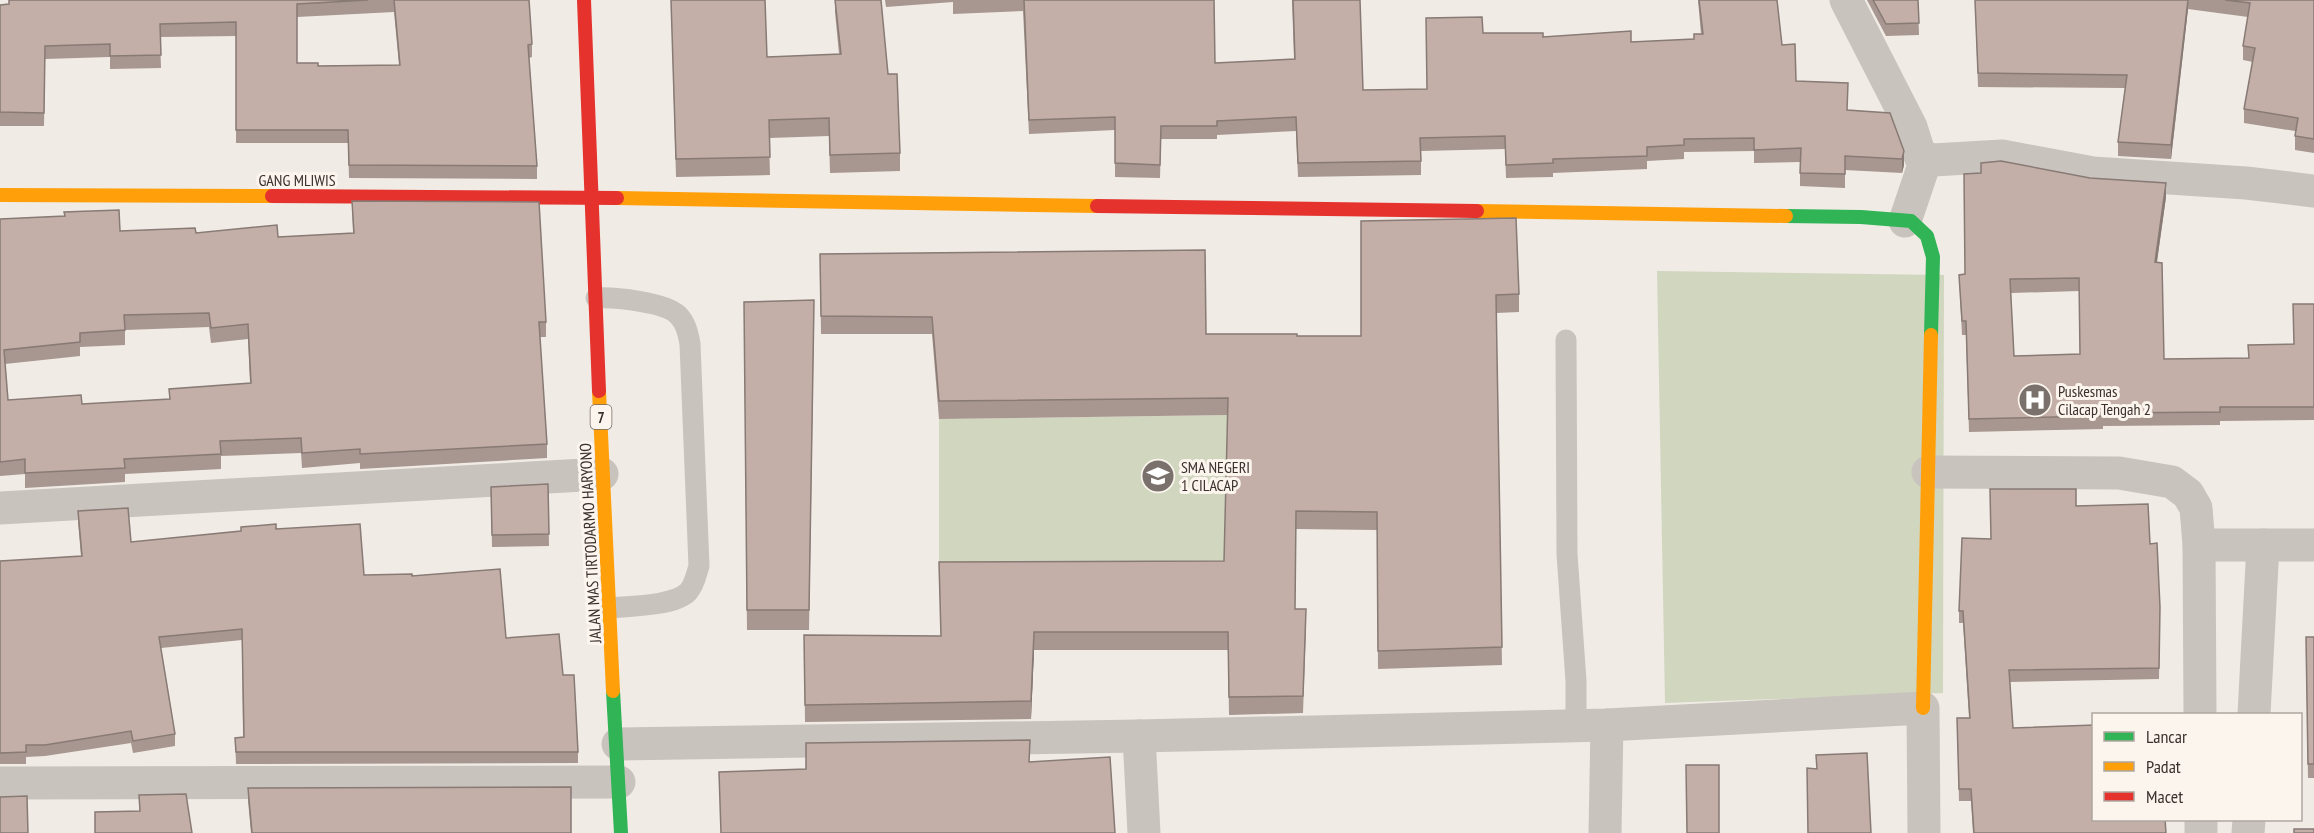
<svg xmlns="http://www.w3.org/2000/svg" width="2314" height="833" font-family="'PT Sans Narrow',sans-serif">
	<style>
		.green { fill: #d1d6bf }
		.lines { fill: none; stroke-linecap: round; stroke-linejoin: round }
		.lane { stroke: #c9c3be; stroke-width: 21 }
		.street { stroke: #c9c3be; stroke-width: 33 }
		.fast { stroke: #30b455; stroke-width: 14 }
		.slow { stroke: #ff9f0a; stroke-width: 14 }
		.jam { stroke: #e5322d; stroke-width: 14 }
		.wall { fill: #a89690; fill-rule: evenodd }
		.shaded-wall { fill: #887a75 }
		.building { fill: #c3afa7; stroke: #887a75; stroke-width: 1.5; fill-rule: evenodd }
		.labels { text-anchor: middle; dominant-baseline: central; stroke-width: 6; stroke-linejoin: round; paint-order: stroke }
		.shield { fill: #fbf5ee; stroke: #756b66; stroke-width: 1.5 }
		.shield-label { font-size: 15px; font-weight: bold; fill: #3b302b }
		.street-label { font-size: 16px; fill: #3b302b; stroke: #fbf5ee }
		.poi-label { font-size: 16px; fill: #3b302b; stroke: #fbf5ee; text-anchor: start }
	</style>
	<rect width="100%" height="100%" fill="#f0ebe5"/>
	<g class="green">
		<polygon points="1657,271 1944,275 1943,693 1665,703"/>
		<polygon points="1228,415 1224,579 939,580 939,419"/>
	</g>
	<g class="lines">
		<g class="lane">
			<path d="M596 298C614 297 665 302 678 315 686 323 688 333 690 344L699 566C696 575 695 584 688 592 674 606 630 606 610 608"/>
			<polyline points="1566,340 1567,554 1576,681 1576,725"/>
		</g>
		<g class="street">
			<polyline points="1846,0 1911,127 1920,156 1933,160 2002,156 2093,173 2246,183 2314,191"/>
			<polyline points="1905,221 1926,159"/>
			<polyline points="1928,472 2119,473 2172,482 2188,494 2196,508 2199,545 2200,714"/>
			<polyline points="0,508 602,474"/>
			<polyline points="2199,545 2314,545"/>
			<polyline points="2254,714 2263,545"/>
			<polyline points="1139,736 1144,833"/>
			<polyline points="618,744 1139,736 1607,725 1923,708 1924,833"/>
			<polyline points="0,783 619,782"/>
			<polyline points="2201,820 2201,833"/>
			<polyline points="1605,833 1607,725"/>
			<polyline points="2248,833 2249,820"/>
		</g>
		<g class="fast">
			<polyline points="1786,216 1861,217 1911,221 1927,236 1933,257 1931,335"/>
			<polyline points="613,691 621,833"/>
		</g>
		<g class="slow">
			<polyline points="0,195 272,196"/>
			<polyline points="617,198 1097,206"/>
			<polyline points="1477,211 1786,216"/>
			<polyline points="599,391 613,691"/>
			<polyline points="1923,708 1931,335"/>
		</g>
		<g class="jam">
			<polyline points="584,0 599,391"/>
			<polyline points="272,196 617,198"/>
			<polyline points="1097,206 1477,211"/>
		</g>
	</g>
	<g class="wall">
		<path d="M9 0H529L532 44V57L529 58 537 166V179L349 178 348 143H236V36L160 37 161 68 110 69V57L45 59 44 126H0V5L9 4ZM394 12 399 65 318 66 297 63V17Z"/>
		<polygon points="671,0 765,0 767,57 839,54 835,12 835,0 881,0 888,74 900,153 900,171 830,173 829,136 769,138 770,175 676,177"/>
		<polygon points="885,0 1214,0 1215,63 1294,59 1292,0 1360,0 1363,90 1427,89 1483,33 1631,42 1694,39 1701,34 1698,0 1777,0 1782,45 1796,81 1848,110 1890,113 1904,165 1902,173 1845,170 1845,188 1800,186 1800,162 1754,163 1754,151 1684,152 1684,159 1647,161 1647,169 1553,173 1553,177 1506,178 1505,149 1421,151 1421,175 1298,177 1296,131 1217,135 1217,139 1161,139 1160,178 1115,177 1115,130 1029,134 1023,11 953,14 953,2 886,7"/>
		<polygon points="1867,0 1918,0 1919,35 1886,36"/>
		<polygon points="1975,0 2314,0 2314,153 2295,150 2295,131 2244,123 2244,109 2253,62 2243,60 2243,46 2248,17 2188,9 2171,159 2118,156 2118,142 2125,88 1978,87"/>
		<path d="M2166 197 2157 262 2164 359 2249 358 2294 344 2314 304V420L2220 421V425L2103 426V429L1969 432 1966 335H1962L1959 275 1965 274ZM2079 291 2080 354 2014 356 2011 293Z"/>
		<path d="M352 201 546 322V337H540L547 444V458L360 469V463L302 468 301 453 221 456V469L125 474V482L25 488V474L0 476V219L120 231 278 237 353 233ZM209 327 211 343 248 339 250 383 169 389V399L82 404 8 400 5 364 80 356V347L125 345V330Z"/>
		<polygon points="1361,221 1519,294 1519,312 1496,313 1502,665 1378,669 1377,530 1296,529 1295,609 1306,627 1303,713 1229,715 1228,650 1034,650 1031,719 805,722 804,635 941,636 939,562 1224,561 1228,415 939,419 932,334 821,334 820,254 1206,334 1297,336 1361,336"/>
		<polygon points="744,302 814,320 809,630 747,630"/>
		<polygon points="548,484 549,546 492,547 491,487"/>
		<polygon points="2076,506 2150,544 2160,607 2159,679 2010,682 2013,728 2166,833 1973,833 1971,801 1959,801 1957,718 1969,718 1963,623 1959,623 1959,611 1991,539"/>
		<polygon points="78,511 131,542 276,529 364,575 412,576 563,675 578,752 578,763 236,764 235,738 243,737 242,640 161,648 175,734 175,746 133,753 131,743 45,756 26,757 26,764 0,764 0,561 81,556 78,522"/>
		<polygon points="2306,637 2314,637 2314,778 2308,778"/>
		<polygon points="248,788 571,833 251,833 248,801"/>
	</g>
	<g class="shaded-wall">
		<polygon points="2188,0 2188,9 2171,159 2171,145"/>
		<polygon points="1904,151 1904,165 1902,173 1902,159"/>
		<polygon points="2166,183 2166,197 2155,275 2155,262"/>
		<polygon points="1034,632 1034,650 1031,719 1031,701"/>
	</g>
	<g class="building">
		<polygon points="9,0 368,0 297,4 297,63 318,63 318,66 400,65 394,0 529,0 532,44 528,45 537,166 349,165 348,130 236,130 236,22 160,24 161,55 110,56 110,44 45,46 44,113 0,112 0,5 9,4"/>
		<polygon points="671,0 765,0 767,57 841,54 835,0 881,0 888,74 897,74 900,153 830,155 829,118 769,120 770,157 676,159"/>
		<polygon points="1024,0 1214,0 1215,63 1295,59 1293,0 1360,0 1363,90 1427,89 1426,18 1482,17 1483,33 1543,33 1543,37 1631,31 1631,42 1694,39 1694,34 1703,34 1699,0 1777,0 1782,45 1795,44 1796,81 1848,83 1847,110 1890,113 1904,151 1902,159 1845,156 1845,174 1800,173 1801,148 1754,150 1754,138 1684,139 1684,145 1647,147 1647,156 1553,159 1553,163 1506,165 1505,136 1420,138 1421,161 1298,163 1296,117 1217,121 1217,126 1161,126 1160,165 1115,163 1115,117 1029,120"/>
		<polygon points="1873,0 1918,0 1919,23 1886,24"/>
		<polygon points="1975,0 2188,0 2171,145 2118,142 2127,75 1978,73"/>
		<polygon points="2225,0 2314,0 2314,139 2295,136 2298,118 2244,109 2255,48 2243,46 2250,3"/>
		<path d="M2001 161 2090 178 2166 183 2155 262 2162 263 2164 359 2249 358 2248 345 2294 344 2293 304H2314V407H2220V412L2103 413V416L1969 419 1966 321H1962L1959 275 1965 274 1964 174 1981 173V163ZM2079 278 2080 354 2014 356 2010 279Z"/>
		<path d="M352 201 539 202 546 322H539L547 444 360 454V449L302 453 301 438 220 441 221 454 124 459 125 468 25 473V459L0 462V219L65 216 64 212 119 210 120 231 195 228 196 233 277 225 278 237 354 233ZM209 313 211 328 248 324 251 383 169 389 170 399 82 404 81 395 8 400 4 350 80 342V333L125 330 124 315Z"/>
		<polygon points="1516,218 1519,294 1496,295 1502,647 1378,651 1377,512 1296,511 1295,609 1306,609 1303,696 1229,697 1228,632 1034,632 1031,701 805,705 804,635 941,636 939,562 1224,561 1228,398 939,401 932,317 821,316 820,254 1205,250 1206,334 1297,334 1297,336 1361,336 1361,221"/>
		<polygon points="814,300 809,610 747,610 744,302"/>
		<polygon points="548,484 549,534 492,535 491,487"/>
		<polygon points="1990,489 2076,489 2076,506 2148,504 2150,544 2157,543 2160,607 2159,668 2009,670 2013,728 2094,725 2094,819 2165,819 2166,833 1974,833 1971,789 1959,789 1957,718 1970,718 1963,611 1959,611 1962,538 1991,539"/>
		<polygon points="128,508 131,542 241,531 241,527 276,524 276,529 360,524 364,575 412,574 412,576 500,569 506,638 559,634 563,675 574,675 578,752 236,752 235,738 244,737 242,629 159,637 175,734 133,741 131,731 45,745 26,745 26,752 0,753 0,561 82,556 78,511"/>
		<polygon points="2306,637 2314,637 2314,764 2308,764"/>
		<polygon points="1030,740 1029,762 1110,757 1115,833 721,833 719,772 806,769 806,743"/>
		<polygon points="1867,753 1871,833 1808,833 1807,768 1817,769 1816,755"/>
		<polygon points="1686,765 1719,765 1719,833 1687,833"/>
		<polygon points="571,787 571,833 252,833 248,788"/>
		<polygon points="186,794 192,833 95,833 95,812 140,811 139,795"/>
		<polygon points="27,796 28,833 0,833 0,797"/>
		<rect x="2294" y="829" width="20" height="4"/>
	</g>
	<defs>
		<symbol id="hospital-disc" viewBox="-11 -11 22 22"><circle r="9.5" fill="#7a716c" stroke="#fbf5ee"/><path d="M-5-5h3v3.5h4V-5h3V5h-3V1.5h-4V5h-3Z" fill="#fff"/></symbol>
		<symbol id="school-disc" viewBox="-11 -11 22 22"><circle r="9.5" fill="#7a716c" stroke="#fbf5ee"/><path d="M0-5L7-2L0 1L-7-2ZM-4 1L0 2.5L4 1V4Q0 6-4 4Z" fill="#fff"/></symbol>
	</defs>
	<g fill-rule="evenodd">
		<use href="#hospital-disc" x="2016" y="381" width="38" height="38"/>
		<use href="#school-disc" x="1139" y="457" width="38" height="38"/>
	</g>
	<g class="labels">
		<rect class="shield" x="590.5" y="405" width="21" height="24" rx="4.5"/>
		<g class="shield-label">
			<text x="601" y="417">7</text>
		</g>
		<g class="street-label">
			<text x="297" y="180">GANG MLIWIS</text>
			<text transform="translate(590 543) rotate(-93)">JALAN MAS TIRTODARMO HARYONO</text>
		</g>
		<g class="poi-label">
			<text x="2058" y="391">Puskesmas<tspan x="2058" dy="18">Cilacap Tengah 2</tspan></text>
			<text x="1181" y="467">SMA NEGERI<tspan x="1181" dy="18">1 CILACAP</tspan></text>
		</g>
	</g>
	<rect x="2092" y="713" width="210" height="108" fill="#fbf5ee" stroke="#aea6a0" stroke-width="1.5"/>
	<rect x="2104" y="732" width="30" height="9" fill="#30b455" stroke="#aea6a0" stroke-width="1.5"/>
	<text x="2146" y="743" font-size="18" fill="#3b302b">Lancar</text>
	<rect x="2104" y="762" width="30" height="9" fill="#ff9f0a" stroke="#aea6a0" stroke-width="1.5"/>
	<text x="2146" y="773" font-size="18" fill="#3b302b">Padat</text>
	<rect x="2104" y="792" width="30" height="9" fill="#e5322d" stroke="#aea6a0" stroke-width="1.5"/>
	<text x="2146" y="803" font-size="18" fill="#3b302b">Macet</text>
</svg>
